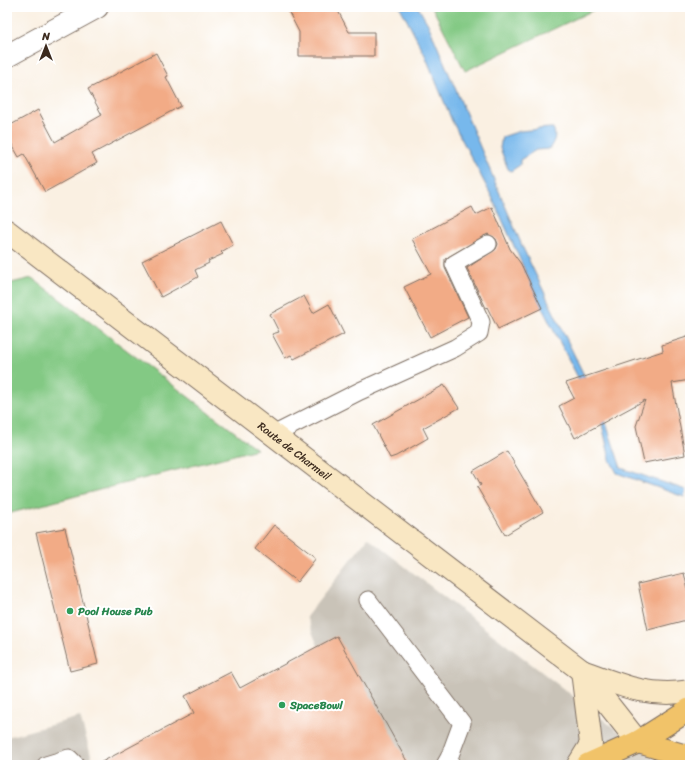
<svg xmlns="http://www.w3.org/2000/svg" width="697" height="772" font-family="Sriracha,sans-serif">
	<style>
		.industrial { fill: #c9c3b8 }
		.green { fill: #83c984; stroke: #5f7a51 }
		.water { fill: #77b8ec; stroke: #597185 }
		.building { fill: #f2ab86 }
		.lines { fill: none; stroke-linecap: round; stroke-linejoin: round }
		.service-casing { stroke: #7e6f63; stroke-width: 19 }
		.minor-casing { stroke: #7e6f63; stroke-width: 24 }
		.secondary-casing { stroke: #7e6f63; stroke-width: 24 }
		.primary-casing { stroke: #7e6f63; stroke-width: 24 }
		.service { stroke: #fff; stroke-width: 17 }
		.minor { stroke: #fff; stroke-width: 22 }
		.secondary { stroke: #f9e7c3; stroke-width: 22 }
		.primary { stroke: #f1c369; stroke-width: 22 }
		.leisure-dot { fill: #2e9e5b; stroke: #fff; stroke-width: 1.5 }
		.labels { text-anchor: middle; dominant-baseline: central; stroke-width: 4; stroke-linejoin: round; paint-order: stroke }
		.street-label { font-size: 11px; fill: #3b2a1e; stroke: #fff }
		.leisure-label { font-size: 11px; font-weight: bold; fill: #27864d; stroke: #fff; text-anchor: start }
	</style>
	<rect width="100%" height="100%" fill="#fff"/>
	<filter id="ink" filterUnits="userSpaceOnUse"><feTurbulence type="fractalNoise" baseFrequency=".025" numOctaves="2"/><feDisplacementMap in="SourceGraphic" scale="8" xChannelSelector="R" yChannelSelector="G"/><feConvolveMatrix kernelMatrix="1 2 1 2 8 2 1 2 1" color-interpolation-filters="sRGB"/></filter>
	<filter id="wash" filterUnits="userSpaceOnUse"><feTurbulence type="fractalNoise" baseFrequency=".012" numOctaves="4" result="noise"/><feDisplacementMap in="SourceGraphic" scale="16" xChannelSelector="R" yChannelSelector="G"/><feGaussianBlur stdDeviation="0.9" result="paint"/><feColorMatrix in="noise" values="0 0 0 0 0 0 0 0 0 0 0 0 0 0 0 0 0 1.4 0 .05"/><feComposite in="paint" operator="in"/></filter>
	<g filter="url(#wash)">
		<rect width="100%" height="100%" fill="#faf0e2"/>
		<g class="industrial">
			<polygon points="368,538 662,765 103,765 318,646 306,617"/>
			<polygon points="80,717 94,765 7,765 7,737"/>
		</g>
		<g class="green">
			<polygon points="432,7 600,7 465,71"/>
			<polygon points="32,278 257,449 7,514 7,284"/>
		</g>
		<g class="water">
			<polygon points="400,7 418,7 428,24 523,248 604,417 621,468 686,490 684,497 617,473 610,460 602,424 540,304 492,197 452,121 425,55"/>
			<path d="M549 128H553C557 136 554 142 549 149L536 150 520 160V165L511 171 508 169 500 148 502 137 520 131Z"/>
		</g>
		<g id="blocks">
			<g class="building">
				<polygon points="286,7 336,7 349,32 374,32 374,56 299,56 299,32"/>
				<polygon points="156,53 168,76 166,77 181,106 92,154 97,163 45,192 24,154 19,157 7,136 7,127 38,110 55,142 102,115 88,89"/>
				<polygon points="472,207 476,215 492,207 510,249 521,264 542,308 498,329 487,307 486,308 467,268 496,249 498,244 496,239 488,234 445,259 445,268 468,317 430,337 404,287 431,274 412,239"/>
				<polygon points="221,221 233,245 221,252 223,254 208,261 209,263 195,270 198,277 161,297 142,261"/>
				<polygon points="304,296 313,313 329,304 344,334 294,359 291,355 285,358 272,334 279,332 270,314"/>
				<polygon points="690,336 690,380 672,383 685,455 644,463 636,426 645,400 575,438 559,406 574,398 566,383 663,351 662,345"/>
				<polygon points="444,385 459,408 423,428 428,438 396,456 390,458 373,425"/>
				<polygon points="507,451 543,512 505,535 477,487 481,485 473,471"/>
				<polygon points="274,525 316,558 297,582 255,549"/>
				<polygon points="65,528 98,664 70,671 36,533"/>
				<polygon points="684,573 690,598 690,619 648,630 638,584"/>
				<polygon points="337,636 409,765 96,765 194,713 185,696 231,672 240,688"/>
			</g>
		</g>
	</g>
	<g filter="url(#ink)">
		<use href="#blocks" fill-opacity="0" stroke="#7e6f63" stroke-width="1"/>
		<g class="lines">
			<defs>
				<g id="service">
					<polyline points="273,435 360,391 455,348 479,333 481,322 454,264 488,244"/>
					<polyline points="368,600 462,723 449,758 445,765"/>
					<polyline points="46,765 69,758 76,765"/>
				</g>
				<polyline id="minor" points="7,56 97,7"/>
				<g id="secondary">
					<path id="s1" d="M7 231 582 671 638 742"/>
					<path d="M582 671C620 685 648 698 690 691"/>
					<polyline points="578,765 591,744 582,671"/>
				</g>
				<g id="primary">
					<polyline points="638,742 690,757"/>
					<polyline points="587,765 638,742 690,709"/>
				</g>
			</defs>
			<use href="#service" class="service-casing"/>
			<use href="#minor" class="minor-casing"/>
			<use href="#secondary" class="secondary-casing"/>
			<use href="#primary" class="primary-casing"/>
			<use href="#service" class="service"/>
			<use href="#minor" class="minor"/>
			<use href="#secondary" class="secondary"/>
			<use href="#primary" class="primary"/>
		</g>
	</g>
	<g class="leisure-dot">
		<circle cx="70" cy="611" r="4"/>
		<circle cx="282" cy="705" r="4"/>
	</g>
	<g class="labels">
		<g class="street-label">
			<text stroke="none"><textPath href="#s1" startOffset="362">Route de Charmeil</textPath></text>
		</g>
		<g class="leisure-label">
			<text x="78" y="611">Pool House Pub</text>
			<text x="290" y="705">SpaceBowl</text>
		</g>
	</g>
	<rect width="697" height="772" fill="none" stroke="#fff" stroke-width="24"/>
	<g transform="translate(46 46)" stroke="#ffffff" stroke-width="3" paint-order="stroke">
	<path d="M0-3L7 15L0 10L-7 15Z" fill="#3b2a1e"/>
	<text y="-6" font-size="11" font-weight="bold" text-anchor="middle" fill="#3b2a1e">N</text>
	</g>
</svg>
